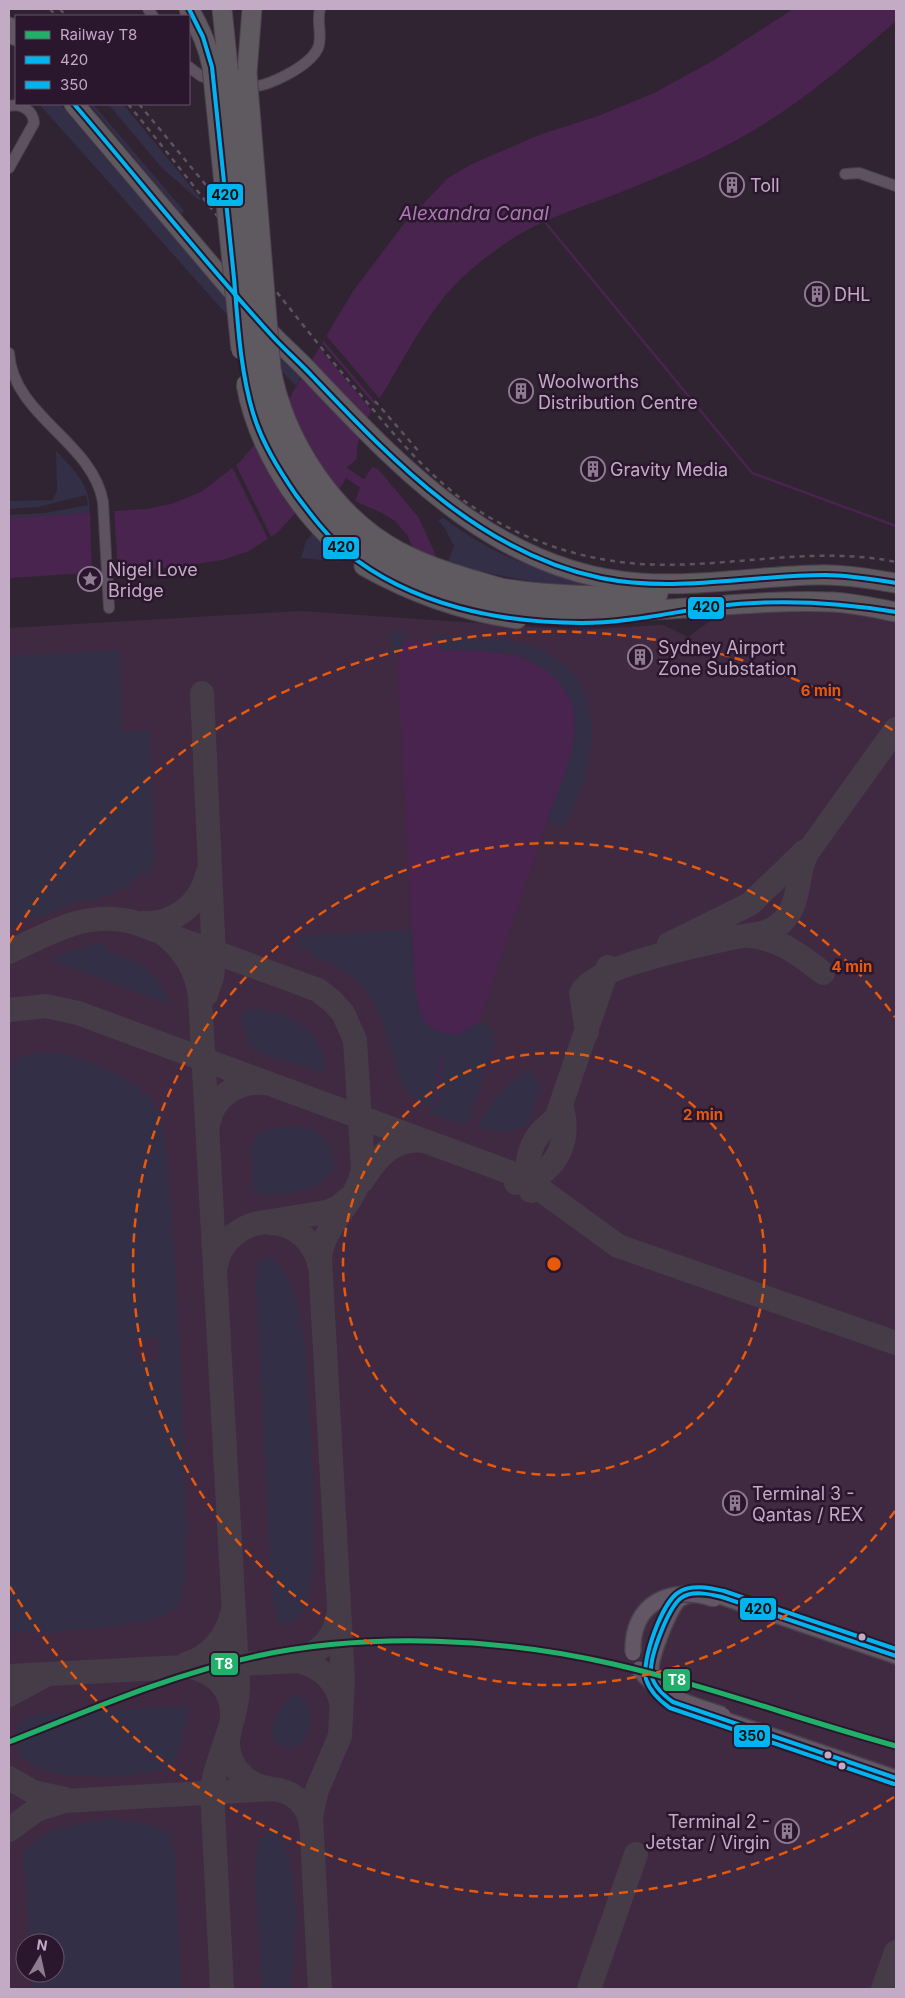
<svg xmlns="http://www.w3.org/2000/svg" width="905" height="1998" font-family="Inter,sans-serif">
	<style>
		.airport { fill: #402a42; fill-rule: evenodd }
		.green { fill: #332f47; fill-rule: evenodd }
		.water { fill: #49244e }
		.pier { fill: #302432 }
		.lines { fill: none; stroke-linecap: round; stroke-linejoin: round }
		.stream { stroke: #49244e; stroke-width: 2.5 }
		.canal { stroke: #49244e; stroke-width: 9 }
		.taxiway { stroke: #463c48; stroke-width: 24 }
		.street-casing { stroke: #4a404c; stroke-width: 12 }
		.secondary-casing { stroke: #4a404c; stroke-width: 18 }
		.highway-casing { stroke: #4c404e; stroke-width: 21 }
		.street { stroke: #5e5261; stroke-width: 10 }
		.secondary { stroke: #645765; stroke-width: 15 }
		.highway { stroke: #5f5960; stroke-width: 19 }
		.rail { stroke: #5d535e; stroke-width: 2.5; stroke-dasharray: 5 5; stroke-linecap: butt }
		.secondary-bridge-casing { stroke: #4a404c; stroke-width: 18; stroke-linecap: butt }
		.highway-bridge-casing { stroke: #4c404e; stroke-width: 21; stroke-linecap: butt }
		.secondary-bridge { stroke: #645765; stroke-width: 15 }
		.highway-bridge { stroke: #5f5960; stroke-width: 19 }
		.bus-1-casing { stroke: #2a172d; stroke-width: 8 }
		.bus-2-casing { stroke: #2a172d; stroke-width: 8 }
		.bus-1 { stroke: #00b5ef; stroke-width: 4 }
		.bus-2 { stroke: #00b5ef; stroke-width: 4 }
		.rail-1-casing { stroke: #2a172d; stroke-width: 9 }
		.rail-1 { stroke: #20b069; stroke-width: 5 }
		.ring { fill: none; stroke: #e8590c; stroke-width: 2.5; stroke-dasharray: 9 6 }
		.bus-dot { fill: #c3abc6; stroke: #2a172d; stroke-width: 2 }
		.labels { text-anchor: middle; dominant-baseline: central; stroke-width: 5; stroke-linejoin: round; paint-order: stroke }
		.poi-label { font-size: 18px; fill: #c3abc6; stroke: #2a172d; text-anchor: start }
		.water-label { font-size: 19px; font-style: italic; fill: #ac78b5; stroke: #2a172d }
		.centre { fill: #e8590c; stroke: #2a172d; stroke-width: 2.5 }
		.ring-label { font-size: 15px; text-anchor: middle; font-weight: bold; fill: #e8590c; stroke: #2a172d; stroke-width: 5; stroke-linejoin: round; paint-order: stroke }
		.line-badge { stroke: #2a172d; stroke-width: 2 }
		.badge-label { font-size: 14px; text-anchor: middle; font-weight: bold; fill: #fff }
		.pale-badge-label { font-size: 14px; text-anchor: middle; font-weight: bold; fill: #111 }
	</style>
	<rect width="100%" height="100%" fill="#302432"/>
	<path class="airport" d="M834 608 896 618V1989H9V628L301 611 578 630 663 625 688 637 721 613ZM25 1943H55V1973H25Z"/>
	<g class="green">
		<polygon points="39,104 60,104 204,272 301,376 296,386 220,307"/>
		<polygon points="89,104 93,104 184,211 181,214"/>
		<polygon points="108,104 123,104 201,199 199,200 163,169"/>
		<path d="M56 451C73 469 93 487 89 514L9 519V515L45 513 88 505 86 495 38 507 9 509V501L53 500 57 490Z"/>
		<path d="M444 518C485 550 530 569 581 580L583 587C535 583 494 576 448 562L454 546 444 527 438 520Z"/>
		<polygon points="314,532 341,562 301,558 306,541"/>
		<polygon points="392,632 406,633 401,653 390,654 389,637"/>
		<path d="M434 635C465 637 500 636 530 646 615 674 599 766 563 827L547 821 568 761 574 713 526 659 510 653 441 650 439 640H434Z"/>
		<path d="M120 650 122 732 150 730 155 856 149 877 141 873C134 882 126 890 114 891V895H102L101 899 75 903 34 920 32 916 9 927V656Z"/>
		<path d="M411 930 415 987 423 1019 458 1035 479 1021 494 1030 492 1035 495 1042 467 1125 431 1114 433 1109C425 1105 417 1101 410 1095 395 1080 388 1031 377 1010 364 982 339 966 311 955L312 949H298V936Z"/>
		<path d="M94 944 105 945V951C136 956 160 973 169 1004L48 959Z"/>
		<path d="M252 1009C284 1010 331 1033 324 1072L268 1056 244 1043 248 1037C241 1029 240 1023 242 1012Z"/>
		<path d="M39 1052C48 1052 57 1052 66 1054 84 1058 143 1085 152 1100 166 1120 167 1161 169 1185 180 1299 182 1414 187 1529 186 1547 187 1595 176 1608 157 1629 42 1632 11 1633L9 1583V1064L26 1055ZM158 1338 159 1360 137 1362 135 1339Z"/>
		<path d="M527 1069 534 1072 532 1079 542 1085 527 1125 509 1132 479 1129C487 1099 507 1088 527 1069Z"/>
		<path d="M282 1127C290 1127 301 1126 309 1128 325 1134 341 1156 332 1172 321 1191 273 1200 253 1192L252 1155 249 1153 258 1133Z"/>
		<path d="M269 1258C281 1261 287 1275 291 1286 299 1308 304 1334 306 1357 309 1387 309 1418 311 1448 312 1473 329 1643 278 1622L272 1598 256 1287 258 1262Z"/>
		<path d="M296 1695C323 1699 309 1760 282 1746 260 1734 280 1701 296 1695Z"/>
		<path d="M190 1706 175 1761C158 1781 73 1779 48 1771 37 1768 28 1761 18 1755L17 1726 25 1717 40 1714Z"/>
		<path d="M109 1819 144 1823 173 1833 170 1838 175 1851 181 1989H32L31 1973H55V1943H30L23 1852C46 1827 78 1823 109 1819Z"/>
		<path d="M278 1827C301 1876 298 1937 290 1989H262L255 1872 258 1851 254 1850 264 1835Z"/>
	</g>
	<g class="water">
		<path d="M793 9H896V21C852 59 806 99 756 129 712 155 666 174 619 193 591 204 561 213 535 226 510 238 484 258 464 276 433 305 413 342 392 378 378 404 355 427 357 459L346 468 348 474 341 487 327 496 303 505 277 533 249 551 222 560 169 568 9 578V518L146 509 171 504 201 492 240 462 278 417 353 291 403 225 448 178 472 164 539 135 598 116 654 93 716 59Z"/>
		<path d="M372 467 378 469 419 518 437 558 419 550 418 544C408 538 403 529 395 521 382 512 368 507 355 501L361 485Z"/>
		<path d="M405 640 439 643 441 650C490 651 540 648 569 697 579 714 574 741 569 760 562 785 550 810 542 835 521 897 500 959 479 1021L458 1035C424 1032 420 1018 415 987L398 670 400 655Z"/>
	</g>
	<g class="pier">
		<polygon points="324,333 381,400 378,405 321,338"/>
		<polygon points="320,340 376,407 373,412 317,345"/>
		<polygon points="235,463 272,539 269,541 231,465"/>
		<polygon points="114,509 118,574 92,576 90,510"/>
	</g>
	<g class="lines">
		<g class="stream">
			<polyline points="544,221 752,473 896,526"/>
			<polyline points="435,1105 442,1057"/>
		</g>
		<g class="canal">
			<polyline points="339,468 372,490"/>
			<polyline points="411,532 424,562"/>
		</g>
		<g class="taxiway">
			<polyline points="202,693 214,957 212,977 206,995"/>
			<path d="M142 923C174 925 201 904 208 872"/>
			<path d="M166 936C186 952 197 972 200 997L238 1687C237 1723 217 1754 212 1789L222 1989"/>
			<path d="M750 936C778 938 802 956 823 973"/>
			<polyline points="669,944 750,904 805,851"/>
			<path d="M9 952C50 933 86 910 133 922L318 990 332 1001 343 1013 355 1040 363 1169C357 1203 323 1223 320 1259L343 1680 340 1736 317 1790 311 1817 320 1989"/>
			<polyline points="9,1010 46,1006 78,1013 509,1172 530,1182 618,1246 896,1343"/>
			<path d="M587 1032 581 994C591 966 702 945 731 938 750 934 766 936 781 923 802 904 795 876 807 853L896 729"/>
			<path d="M208 1125C213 1097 237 1080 265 1083"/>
			<path d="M362 1181C377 1158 393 1137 424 1141"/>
			<path d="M516 1183C555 1177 573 1141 561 1105"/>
			<path d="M531 1191C525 1171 526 1151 540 1133 545 1127 553 1123 557 1116L608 967"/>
			<path d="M271 1223C297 1224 315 1243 320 1267"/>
			<path d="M216 1266C220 1244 234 1231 254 1224L326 1212 337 1208 348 1199"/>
			<path d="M290 1661C316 1657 333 1642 338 1616"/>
			<path d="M186 1664C210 1657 226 1638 232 1614"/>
			<path d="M191 1667C215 1672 233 1690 232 1716 232 1725 228 1734 228 1743 228 1766 246 1785 268 1788"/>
			<path d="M9 1676 298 1661C320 1666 335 1680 341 1701"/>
			<polyline points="9,1695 42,1677"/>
			<polyline points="9,1778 33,1792 65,1799"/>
			<path d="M9 1830 36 1810 64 1801 273 1789C293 1791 308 1804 311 1825"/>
			<polyline points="589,1989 636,1854"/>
			<polyline points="883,1989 896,1952"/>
		</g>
		<defs>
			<g id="street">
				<polyline points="148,9 153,16"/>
				<polyline points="189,67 201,76 216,81"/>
				<path d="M245 87C265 89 309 67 318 48 323 36 316 21 320 9"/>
				<path d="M9 106C21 103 33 110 34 123L9 168"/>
				<polyline points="845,174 859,173 896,186"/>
				<path d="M9 353C13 416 93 442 103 502L109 608"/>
			</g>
			<g id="secondary">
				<path d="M659 1690C654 1684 651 1677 651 1669 651 1656 670 1605 680 1599 693 1591 709 1594 722 1597L896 1656"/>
				<polyline points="708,1714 896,1778"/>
			</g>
			<g id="highway">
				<path d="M189 9C200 28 208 45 212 67"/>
				<polyline points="222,9 228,67"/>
				<polyline points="9,27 16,36"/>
				<polyline points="247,73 252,9"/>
				<polyline points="74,104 241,301"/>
				<path d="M261 324C279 343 299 360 317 380 406 474 503 574 640 583 699 587 759 576 817 575 844 574 870 579 896 583"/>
				<path d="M364 566C412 593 462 611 517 619"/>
				<path d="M501 588C554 597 605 597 658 594"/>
				<path d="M499 603C610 625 720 598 832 602 854 603 875 608 896 612"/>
			</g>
		</defs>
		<use href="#street" class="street-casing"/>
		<use href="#secondary" class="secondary-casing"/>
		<use href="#highway" class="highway-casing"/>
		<use href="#street" class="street"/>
		<use href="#secondary" class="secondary"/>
		<use href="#highway" class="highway"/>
		<g class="rail">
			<polyline points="50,9 56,16"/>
			<polyline points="60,9 66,16"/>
			<path d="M128 104C201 193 269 285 343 374 380 417 414 462 459 497 500 528 551 550 601 559 699 578 799 542 896 562"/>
			<polyline points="139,104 205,184 255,254"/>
			<polyline points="375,401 421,454"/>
		</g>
		<defs>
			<g id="secondary-bridge">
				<path d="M633 1653C631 1602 671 1585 714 1599"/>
				<path d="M639 1669C659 1697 691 1704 723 1715"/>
			</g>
			<g id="highway-bridge">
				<polyline points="212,67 241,350"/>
				<path d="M228 67 256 370C259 385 262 400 267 414 283 460 330 529 371 555 410 580 454 594 499 603"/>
				<path d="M247 73 271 369C284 440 333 516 398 551 430 568 466 578 501 588"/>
				<path d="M246 384C256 442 293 503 336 543"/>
			</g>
		</defs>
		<use href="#secondary-bridge" class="secondary-bridge-casing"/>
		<use href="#highway-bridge" class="highway-bridge-casing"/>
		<use href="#secondary-bridge" class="secondary-bridge"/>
		<use href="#highway-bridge" class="highway-bridge"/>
		<defs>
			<g id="bus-1">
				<path d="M189 9 203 37 212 67C219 138 227 208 234 278 238 324 240 369 253 413 262 443 279 470 296 495 311 515 327 536 346 552 411 605 500 623 582 623 627 623 672 612 717 606 777 599 837 602 896 612"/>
				<path d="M74 104C140 181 204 262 273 337 286 351 300 363 313 377 394 462 480 553 601 578 675 593 750 575 825 575 849 575 872 579 896 583"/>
				<path d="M896 1656 722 1597C710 1594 692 1590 681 1598 668 1608 650 1656 651 1672 652 1685 663 1695 673 1702L896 1778"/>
			</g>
			<path id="bus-2" d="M894 1784 670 1708C660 1701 650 1692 646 1679 641 1661 662 1602 679 1592 692 1584 710 1588 724 1591L896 1649"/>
		</defs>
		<use href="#bus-1" class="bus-1-casing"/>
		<use href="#bus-2" class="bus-2-casing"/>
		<use href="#bus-1" class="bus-1"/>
		<use href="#bus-2" class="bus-2"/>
		<defs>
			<path id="rail-1" d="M9 1742C90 1710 172 1674 257 1656 370 1632 501 1638 613 1664 709 1686 801 1720 896 1746"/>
		</defs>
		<use href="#rail-1" class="rail-1-casing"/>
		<use href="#rail-1" class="rail-1"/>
	</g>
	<g class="ring">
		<circle cx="554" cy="1264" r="211"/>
		<path d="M895 1511A421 421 0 1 1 895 1017"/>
		<path d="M894 1797A632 632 0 0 1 9 1585M9 943A632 632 0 0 1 894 731"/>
	</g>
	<defs>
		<symbol id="building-ring" viewBox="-11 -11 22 22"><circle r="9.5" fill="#2a172d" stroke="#907c92" stroke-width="1.5"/><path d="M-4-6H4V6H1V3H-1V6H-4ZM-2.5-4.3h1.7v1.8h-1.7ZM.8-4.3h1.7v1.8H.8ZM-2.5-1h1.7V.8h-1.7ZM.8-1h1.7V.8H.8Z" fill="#907c92"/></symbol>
		<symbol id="sight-ring" viewBox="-11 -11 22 22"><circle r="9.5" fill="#2a172d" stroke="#907c92" stroke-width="1.5"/><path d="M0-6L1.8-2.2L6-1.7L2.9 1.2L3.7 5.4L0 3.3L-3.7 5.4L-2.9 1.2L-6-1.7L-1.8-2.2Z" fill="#907c92"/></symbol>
	</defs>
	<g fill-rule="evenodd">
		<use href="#building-ring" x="718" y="171" width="28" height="28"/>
		<use href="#building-ring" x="803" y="280" width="28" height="28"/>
		<use href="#building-ring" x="507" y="377" width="28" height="28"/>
		<use href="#building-ring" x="579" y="455" width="28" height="28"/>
		<use href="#sight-ring" x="76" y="565" width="28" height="28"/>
		<use href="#building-ring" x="626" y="643" width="28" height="28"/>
		<use href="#building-ring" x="721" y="1489" width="28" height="28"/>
		<use href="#building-ring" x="773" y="1817" width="28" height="28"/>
	</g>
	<g class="bus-dot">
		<circle cx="862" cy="1637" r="4.5"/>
		<circle cx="828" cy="1755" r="4.5"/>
		<circle cx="842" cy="1766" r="4.5"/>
	</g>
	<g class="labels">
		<g class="poi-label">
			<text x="750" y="185">Toll</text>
			<text x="834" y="294">DHL</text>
			<text x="538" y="381">Woolworths<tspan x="538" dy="21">Distribution Centre</tspan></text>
			<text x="610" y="469">Gravity Media</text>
			<text x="108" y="569">Nigel Love<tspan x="108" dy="21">Bridge</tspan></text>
			<text x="658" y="647">Sydney Airport<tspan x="658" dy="21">Zone Substation</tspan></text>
			<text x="752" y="1493">Terminal 3 -<tspan x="752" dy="21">Qantas / REX</tspan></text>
			<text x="770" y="1821" text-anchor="end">Terminal 2 -<tspan x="770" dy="21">Jetstar / Virgin</tspan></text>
		</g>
		<g class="water-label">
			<text x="474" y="213">Alexandra Canal</text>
		</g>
	</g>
	<circle cx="554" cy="1264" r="8" class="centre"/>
	<g class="ring-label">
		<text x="821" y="696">6 min</text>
		<text x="852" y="972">4 min</text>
		<text x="703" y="1120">2 min</text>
	</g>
	<g class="line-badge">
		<rect x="206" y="183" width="38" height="24" rx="5" fill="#00b5ef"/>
		<rect x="322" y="536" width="38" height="24" rx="5" fill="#00b5ef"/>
		<rect x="687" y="596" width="38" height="24" rx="5" fill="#00b5ef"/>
		<rect x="739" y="1597" width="38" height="24" rx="5" fill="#00b5ef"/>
		<rect x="210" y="1652" width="29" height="24" rx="5" fill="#20b069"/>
		<rect x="662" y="1668" width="29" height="24" rx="5" fill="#20b069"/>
		<rect x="733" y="1724" width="38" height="24" rx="5" fill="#00b5ef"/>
	</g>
	<g class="badge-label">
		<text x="224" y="1669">T8</text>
		<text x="677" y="1685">T8</text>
	</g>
	<g class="pale-badge-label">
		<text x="225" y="200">420</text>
		<text x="341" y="552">420</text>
		<text x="706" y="612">420</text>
		<text x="758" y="1614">420</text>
		<text x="752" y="1741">350</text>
	</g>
	<rect width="905" height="1998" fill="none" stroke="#c3abc6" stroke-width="20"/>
	<rect x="15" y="15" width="175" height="90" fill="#2a172d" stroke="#67526a"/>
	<rect x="25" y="31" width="25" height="8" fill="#20b069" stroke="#67526a"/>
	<text x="60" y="40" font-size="15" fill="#c3abc6">Railway T8</text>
	<rect x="25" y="56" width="25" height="8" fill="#00b5ef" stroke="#67526a"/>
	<text x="60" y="65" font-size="15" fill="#c3abc6">420</text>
	<rect x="25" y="81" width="25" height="8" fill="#00b5ef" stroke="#67526a"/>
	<text x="60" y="90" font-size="15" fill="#c3abc6">350</text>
	<g transform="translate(40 1958) rotate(9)"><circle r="24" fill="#2a172d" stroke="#67526a"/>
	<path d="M0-4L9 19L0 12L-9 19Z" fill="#907c92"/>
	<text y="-8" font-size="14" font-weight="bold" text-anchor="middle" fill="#c3abc6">N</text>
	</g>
</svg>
